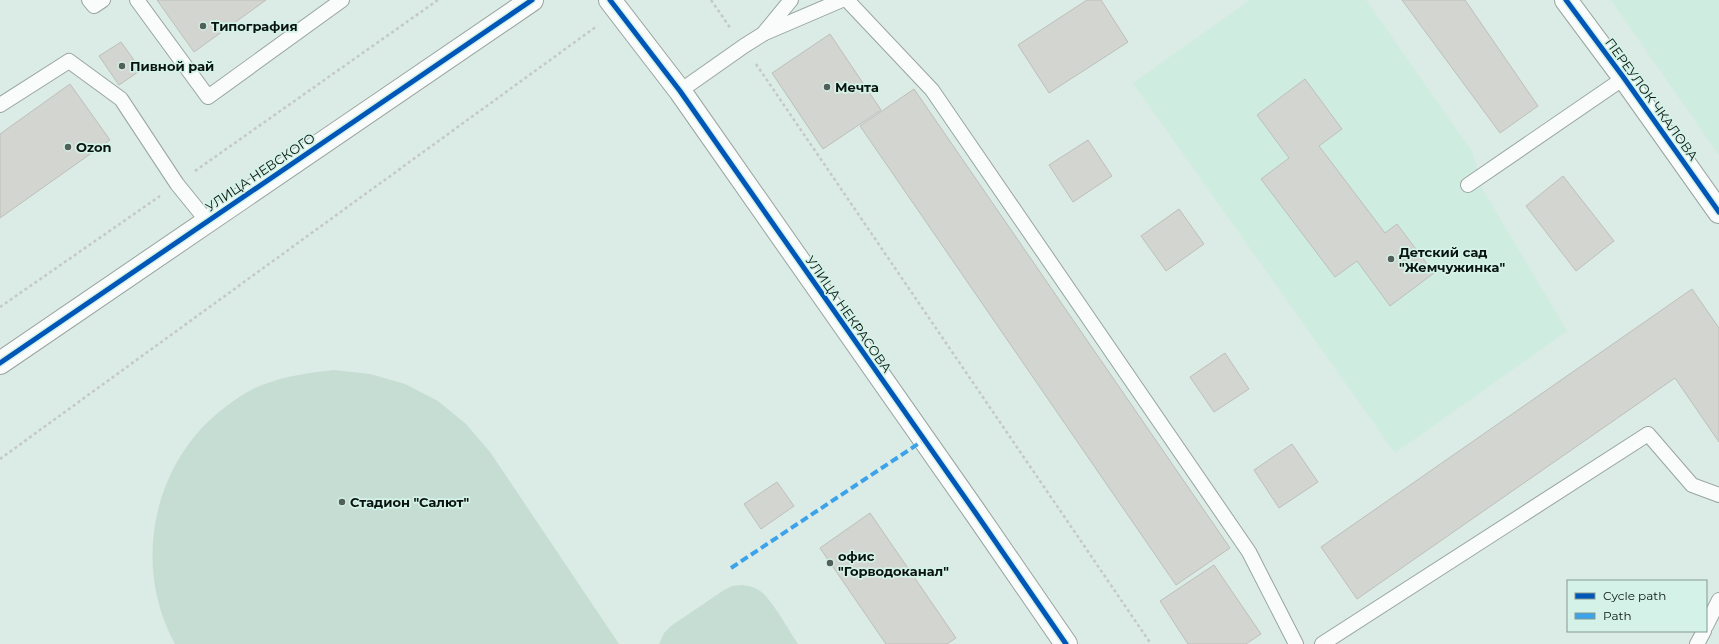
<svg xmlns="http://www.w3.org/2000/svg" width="1719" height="644" font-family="Montserrat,sans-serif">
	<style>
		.built { fill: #cfece1 }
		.green { fill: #c6ddd4 }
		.building { fill: #d3d5d1; stroke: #bdbfbb }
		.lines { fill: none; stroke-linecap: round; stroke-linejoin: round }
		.service-casing { stroke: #98a5a0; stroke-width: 16 }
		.minor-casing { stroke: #98a5a0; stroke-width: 24 }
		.tertiary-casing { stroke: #98a5a0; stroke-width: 24 }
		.path { stroke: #c4c9c7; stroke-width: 2.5; stroke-dasharray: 3 3; stroke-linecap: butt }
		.service { stroke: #fafcfb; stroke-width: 14 }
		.minor { stroke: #fafcfb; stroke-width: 22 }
		.tertiary { stroke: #fafcfb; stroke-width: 22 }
		.quiet { stroke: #3ca2ea; stroke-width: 4; stroke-dasharray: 8 4; stroke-linecap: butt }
		.cycleway-casing { stroke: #d4f2e7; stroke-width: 8 }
		.cycleway { stroke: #0057b8; stroke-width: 5 }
		.poi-dot { fill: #525f5a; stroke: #d4f2e7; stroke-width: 1.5 }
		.labels { text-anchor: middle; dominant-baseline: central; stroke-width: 3.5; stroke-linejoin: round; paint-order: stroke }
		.poi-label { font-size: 13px; font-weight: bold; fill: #09130f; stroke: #d4f2e7; text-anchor: start }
		.street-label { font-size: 13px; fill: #09130f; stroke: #d4f2e7 }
	</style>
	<rect width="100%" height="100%" fill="#dbebe5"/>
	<g class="built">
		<polygon points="1250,0 1366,0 1473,153 1482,188 1567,331 1395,453 1133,83"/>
		<polygon points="1611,0 1719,0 1719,155"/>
	</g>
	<g class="green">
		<path d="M333 370 370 374 405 384 438 401 466 424 490 452 619 644H175C133 568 151 468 219 412 232 402 246 391 262 385 285 376 309 373 333 370Z"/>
		<path d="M742 585C749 586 755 587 760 591 772 599 789 631 798 644H659L664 633 671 626 724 590 732 586Z"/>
	</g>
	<g class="building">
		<polygon points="157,0 266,0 194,52"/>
		<polygon points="1087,0 1101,0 1128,42 1049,93 1018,45"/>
		<polygon points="1402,0 1465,0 1538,106 1500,133"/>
		<polygon points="830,34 881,110 823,149 772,73"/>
		<polygon points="121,42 141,70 119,85 99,56"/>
		<polygon points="1305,79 1342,129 1319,146 1385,233 1397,224 1434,273 1390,306 1357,261 1335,277 1261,179 1289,158 1257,115"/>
		<polygon points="70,84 110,140 0,218 0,134"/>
		<polygon points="914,89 1230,548 1176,585 860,126"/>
		<polygon points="1088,140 1112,176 1073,202 1049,165"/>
		<polygon points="1563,176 1614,241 1576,271 1526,206"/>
		<polygon points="1179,209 1204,244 1166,271 1141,236"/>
		<polygon points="1692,289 1719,328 1719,442 1675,378 1357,599 1321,547"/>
		<polygon points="1225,353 1249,389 1214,412 1190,377"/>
		<polygon points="1292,444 1318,482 1279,508 1254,470"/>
		<polygon points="777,482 794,506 761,529 744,504"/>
		<polygon points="870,513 956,638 947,644 886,644 820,548"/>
		<polygon points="1214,565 1261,634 1246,644 1188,644 1160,601"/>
	</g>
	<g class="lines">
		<defs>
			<g id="service">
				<polyline points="89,0 94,6 103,0"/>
				<polyline points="137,0 208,97 342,0"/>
				<polyline points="847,0 932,90 1249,552 1296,644"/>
				<polyline points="765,33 842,0"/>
				<polyline points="680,91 744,46 763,34 791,0"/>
				<polyline points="0,105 69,61 121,99 177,184 207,221"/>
				<polyline points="1468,185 1624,78"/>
				<polyline points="1706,626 1719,600"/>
				<polyline points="1322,644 1648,434 1692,485 1719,495"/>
				<polyline points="1697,644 1704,631"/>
			</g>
			<g id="minor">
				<polyline points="610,0 680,91 975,512 1066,644"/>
				<polyline points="1566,0 1624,78 1719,212"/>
			</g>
			<polyline id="tertiary" points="0,363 532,0"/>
		</defs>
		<use href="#service" class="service-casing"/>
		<use href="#minor" class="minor-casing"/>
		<use href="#tertiary" class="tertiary-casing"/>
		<g class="path">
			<polyline points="711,0 731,29"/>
			<polyline points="756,64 1151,644"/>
			<polyline points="195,171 438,0"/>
			<polyline points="0,307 160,196"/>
			<polyline points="0,459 597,26"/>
		</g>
		<use href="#service" class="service"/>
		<use href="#minor" class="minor"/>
		<use href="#tertiary" class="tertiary"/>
		<polyline class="quiet" points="731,568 924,440"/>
		<defs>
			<g id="cycleway">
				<polyline points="610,0 680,91 975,512 1066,644"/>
				<polyline points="1566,0 1624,78 1719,212"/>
				<polyline points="0,363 532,0"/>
			</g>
		</defs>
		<use href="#cycleway" class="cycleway-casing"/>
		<use href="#cycleway" class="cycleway"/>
	</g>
	<g class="poi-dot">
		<circle cx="203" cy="26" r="4"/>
		<circle cx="122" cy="66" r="4"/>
		<circle cx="827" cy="87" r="4"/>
		<circle cx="68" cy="147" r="4"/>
		<circle cx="1391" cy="259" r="4"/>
		<circle cx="342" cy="502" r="4"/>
		<circle cx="830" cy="563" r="4"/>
	</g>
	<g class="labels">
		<g class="poi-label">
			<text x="211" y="26">Типография</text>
			<text x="130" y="66">Пивной рай</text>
			<text x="835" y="87">Мечта</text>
			<text x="76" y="147">Ozon</text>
			<text x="1399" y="252">Детский сад<tspan x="1399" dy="15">"Жемчужинка"</tspan></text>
			<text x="350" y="502">Стадион "Салют"</text>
			<text x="838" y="556">офис<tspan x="838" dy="15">"Горводоканал"</tspan></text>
		</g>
		<g class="street-label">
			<text transform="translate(1652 99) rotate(54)">ПЕРЕУЛОК ЧКАЛОВА</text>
			<text transform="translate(260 172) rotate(-34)">УЛИЦА НЕВСКОГО</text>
			<text transform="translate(849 314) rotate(55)">УЛИЦА НЕКРАСОВА</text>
		</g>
	</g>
	<rect x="1567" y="580" width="140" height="52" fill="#d4f2e7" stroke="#839991"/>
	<rect x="1575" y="593" width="20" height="6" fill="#0057b8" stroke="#839991"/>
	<text x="1603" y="600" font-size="12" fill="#09130f">Cycle path</text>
	<rect x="1575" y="613" width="20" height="6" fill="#3ca2ea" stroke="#839991"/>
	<text x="1603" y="620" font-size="12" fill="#09130f">Path</text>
</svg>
